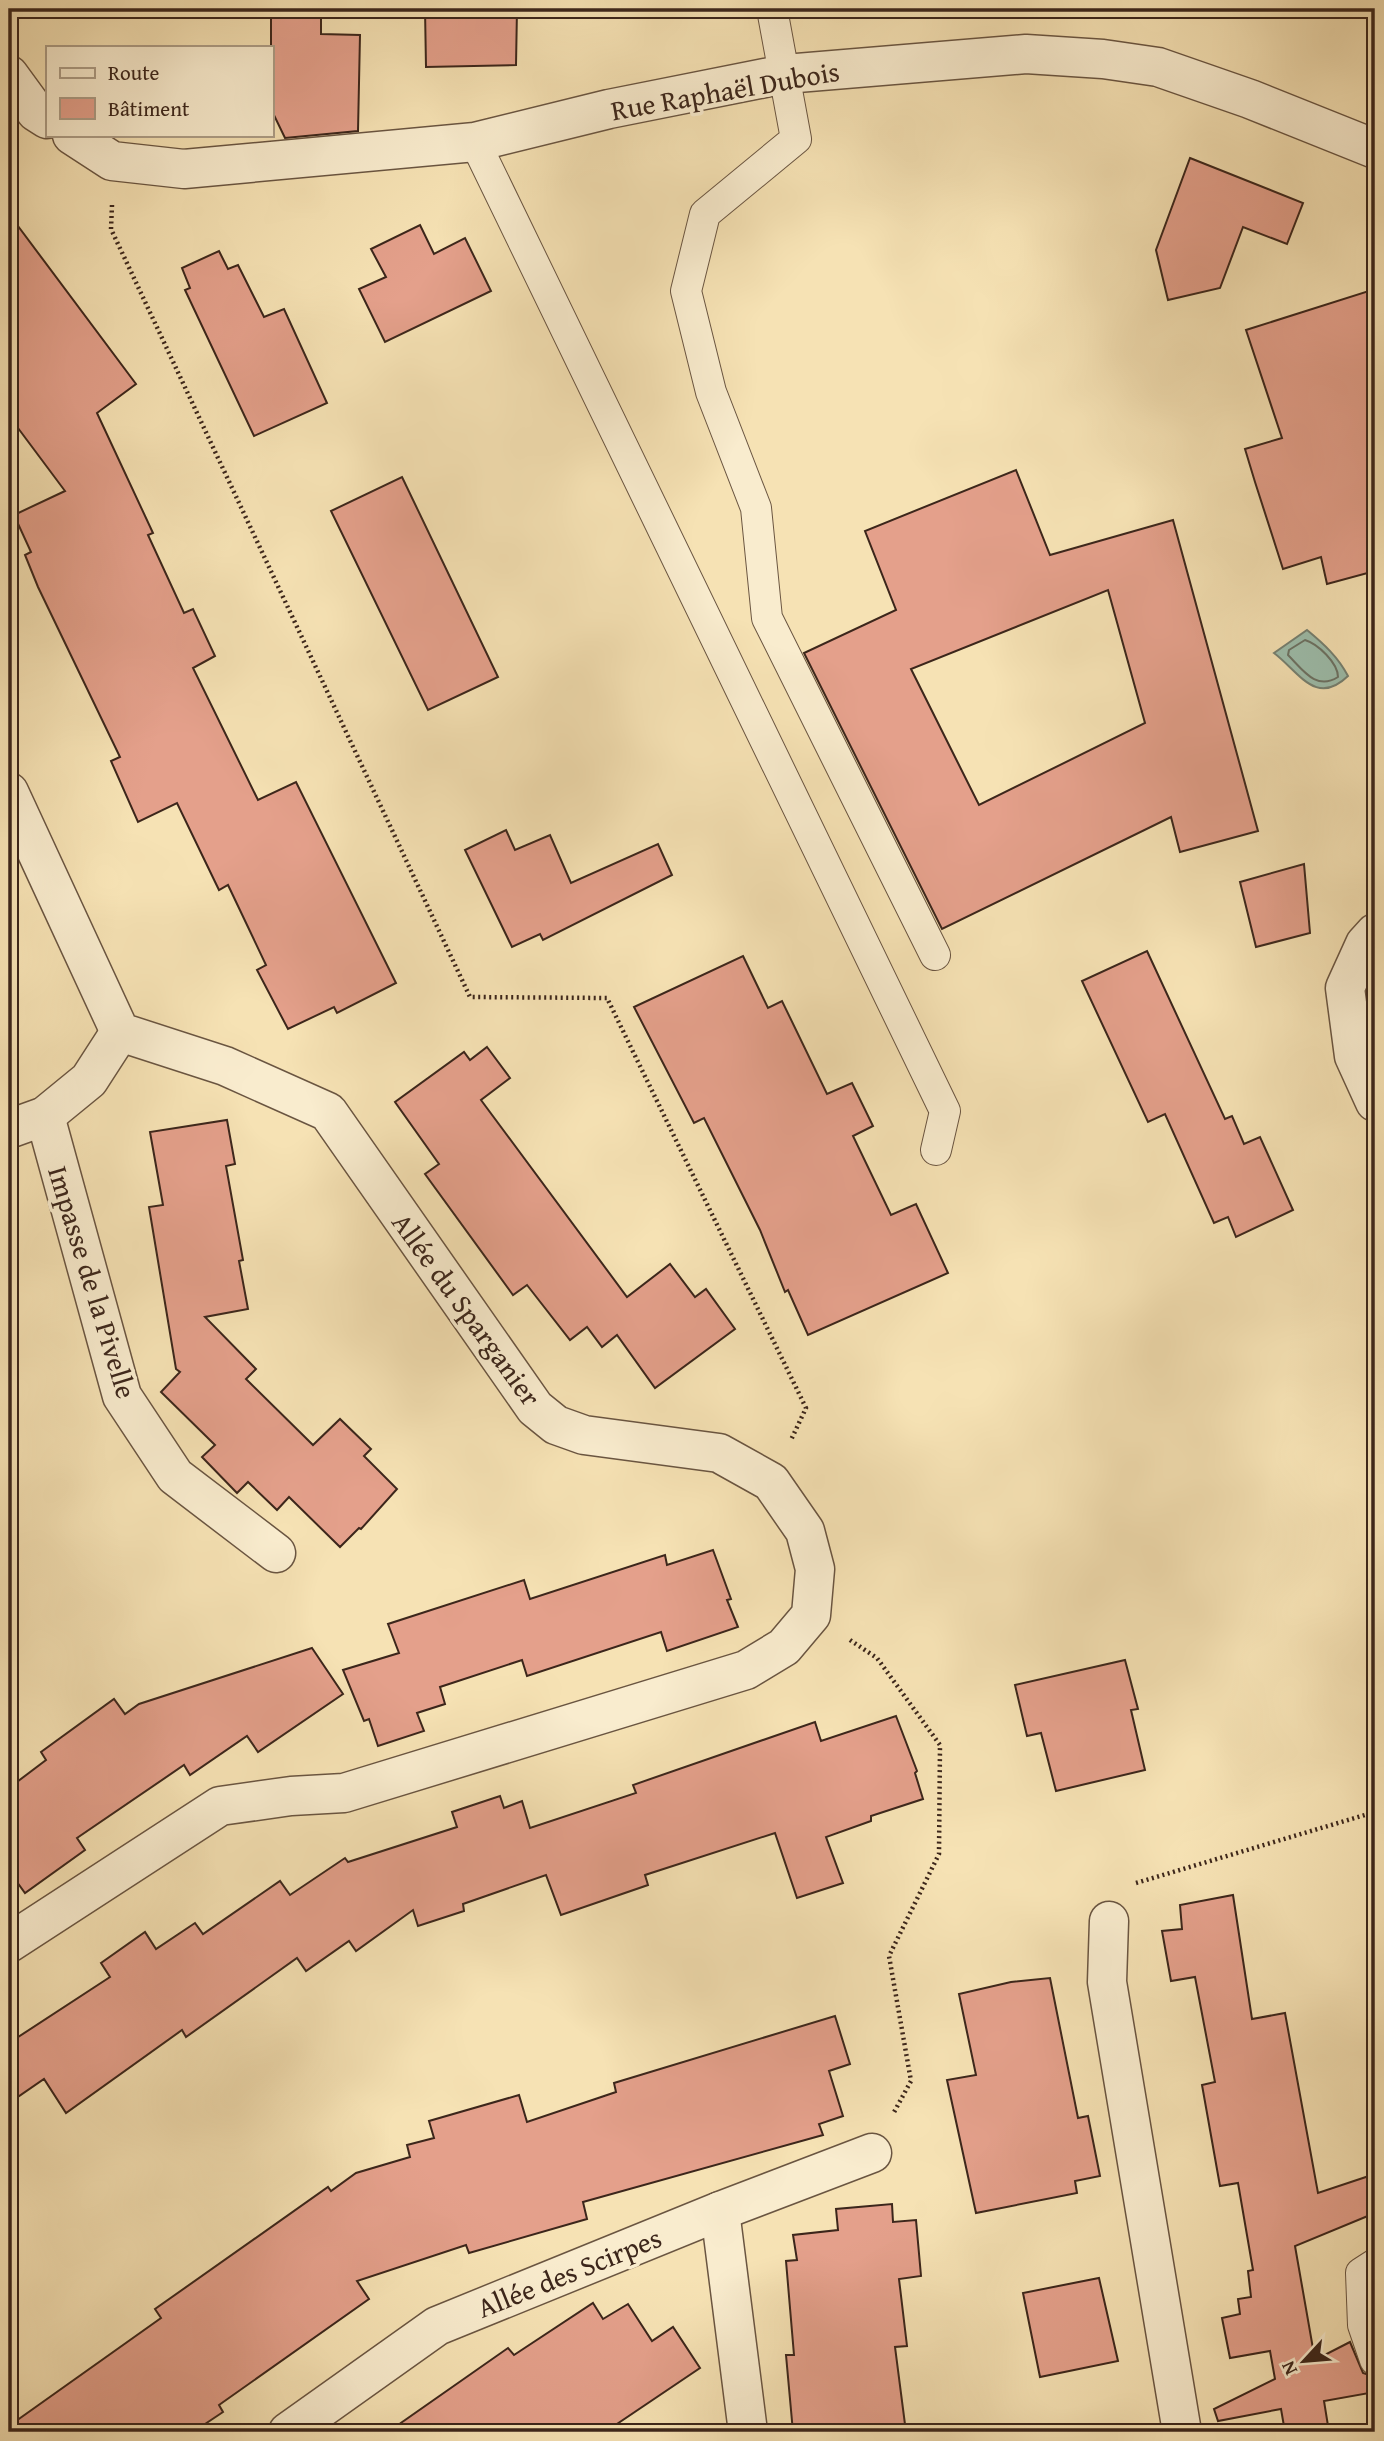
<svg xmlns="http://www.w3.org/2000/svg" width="1384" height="2441" font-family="'Gentium Book Plus',serif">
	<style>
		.water { fill: #9dbeac; stroke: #768172; stroke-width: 2 }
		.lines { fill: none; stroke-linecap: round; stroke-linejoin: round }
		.shore { stroke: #6c7264; stroke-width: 2 }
		.building { fill: #e4a08b; stroke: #3c261b; stroke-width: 2; fill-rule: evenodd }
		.lane-casing { stroke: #6a5541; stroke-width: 32 }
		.street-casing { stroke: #6a5541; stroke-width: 41 }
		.path { stroke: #3c261b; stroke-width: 4.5; stroke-dasharray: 2 3.5; stroke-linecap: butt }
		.lane { stroke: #f9ecce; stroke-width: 30 }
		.street { stroke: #f9ecce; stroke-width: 38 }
		.labels { text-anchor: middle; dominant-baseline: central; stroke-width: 7; stroke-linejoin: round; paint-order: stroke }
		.street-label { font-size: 28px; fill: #3c261b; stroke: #f9ecce }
	</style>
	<rect width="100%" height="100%" fill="#f6e2b4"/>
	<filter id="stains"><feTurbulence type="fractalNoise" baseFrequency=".00286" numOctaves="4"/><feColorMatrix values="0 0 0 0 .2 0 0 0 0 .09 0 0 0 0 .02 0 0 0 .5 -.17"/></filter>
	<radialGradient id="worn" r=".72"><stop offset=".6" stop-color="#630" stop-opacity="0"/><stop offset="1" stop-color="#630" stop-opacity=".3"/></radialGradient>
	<path class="water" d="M1307 630C1324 644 1338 657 1348 676 1316 707 1299 672 1274 653Z"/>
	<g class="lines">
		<path class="shore" d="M1305 640C1318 644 1338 663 1338 677 1316 691 1303 670 1288 655L1289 650Z"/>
	</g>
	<g class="building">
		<polygon points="271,9 315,9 314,17 321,18 321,34 360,35 358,131 285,138 271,109"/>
		<polygon points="425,9 517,9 516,65 426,67"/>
		<polygon points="1190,158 1303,203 1287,244 1243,227 1220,288 1168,300 1156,250"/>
		<polygon points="9,214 136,384 97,413 153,533 148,535 184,613 193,609 215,656 193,668 258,800 296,782 396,983 337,1013 334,1007 288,1029 257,970 266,965 228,885 219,890 177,803 138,822 111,761 120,757 38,587 25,555 31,552 14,515 65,491 9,416"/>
		<polygon points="420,225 434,254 465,238 491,291 385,342 359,289 386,277 371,249"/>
		<polygon points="219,251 228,269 238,265 264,317 284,309 327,403 254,436 185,290 190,288 182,268"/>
		<polygon points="1375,289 1375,571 1327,584 1321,557 1283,569 1255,482 1245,449 1282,438 1246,330"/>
		<path d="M1016 470 1050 555 1173 520 1258 831 1180 852 1171 817 942 929 804 653 896 610 865 531ZM1108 590 1145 723 979 805 911 669Z"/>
		<polygon points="402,477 498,677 428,710 331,511"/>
		<polygon points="506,830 515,850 550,835 571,883 658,844 672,875 543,940 540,934 512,947 465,850"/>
		<polygon points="1304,864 1310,933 1256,947 1240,882"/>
		<polygon points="1147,951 1225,1119 1232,1116 1244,1144 1260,1137 1293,1210 1236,1237 1228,1217 1214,1223 1165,1114 1148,1122 1082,981"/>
		<polygon points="743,956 768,1008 782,1001 827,1094 852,1083 873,1126 853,1136 891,1215 916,1204 948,1273 808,1335 788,1290 785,1292 760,1230 704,1118 694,1123 634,1007"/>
		<polygon points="487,1047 510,1078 481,1100 627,1297 670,1264 695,1297 706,1289 735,1329 655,1388 617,1335 602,1347 587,1327 570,1340 527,1285 513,1295 425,1174 439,1164 395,1102 464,1052 470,1060"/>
		<polygon points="227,1120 235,1164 226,1166 243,1260 239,1261 248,1309 205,1317 256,1369 246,1379 313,1445 340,1419 371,1449 364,1456 397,1489 361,1529 359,1528 340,1547 289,1497 277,1510 248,1482 237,1493 202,1457 215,1445 161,1392 180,1372 176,1369 149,1207 163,1205 150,1132"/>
		<polygon points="713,1550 731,1599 727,1600 738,1627 667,1651 661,1632 527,1676 522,1660 440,1687 445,1704 417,1713 424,1731 378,1746 369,1719 364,1721 343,1670 399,1653 388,1624 524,1580 530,1599 665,1555 667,1565"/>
		<polygon points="312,1648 343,1694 258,1752 247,1736 190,1775 184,1765 77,1838 85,1850 25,1893 9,1871 9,1788 46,1760 41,1752 114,1699 125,1714 139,1704"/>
		<polygon points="1125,1660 1138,1709 1131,1710 1145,1770 1056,1791 1041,1733 1027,1736 1015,1685"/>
		<polygon points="896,1716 917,1771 915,1773 923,1799 871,1816 871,1821 826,1837 843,1883 797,1898 775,1833 645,1875 648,1885 561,1915 546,1875 463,1904 464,1911 418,1926 413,1910 356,1951 349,1941 306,1971 297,1958 186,2037 182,2030 66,2113 44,2079 9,2103 9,2043 110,1977 101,1963 145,1932 156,1949 195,1923 203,1934 280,1881 290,1895 345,1858 348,1862 457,1827 452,1812 500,1796 504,1808 522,1801 530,1828 636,1793 633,1785 815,1722 821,1741"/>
		<polygon points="1233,1895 1252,2019 1285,2013 1318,2193 1375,2174 1375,2213 1295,2246 1315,2360 1350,2342 1363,2373 1375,2377 1375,2392 1324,2401 1329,2432 1285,2432 1281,2409 1218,2421 1214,2409 1275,2379 1270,2351 1230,2358 1222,2318 1240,2314 1238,2299 1251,2297 1248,2271 1253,2270 1238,2183 1220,2186 1202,2085 1215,2082 1195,1977 1171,1981 1162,1931 1182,1929 1180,1905"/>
		<polygon points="1050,1978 1078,2118 1088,2116 1100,2176 1075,2181 1077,2193 976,2213 947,2080 976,2075 959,1994 1011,1982"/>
		<polygon points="835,2016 850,2064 829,2071 843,2116 819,2124 823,2135 583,2202 587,2219 469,2253 466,2245 357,2281 369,2299 219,2405 223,2412 193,2432 9,2432 9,2426 161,2318 155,2309 328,2187 331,2191 356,2173 410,2157 407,2145 434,2138 429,2121 519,2095 527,2122 616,2092 614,2083"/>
		<polygon points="892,2204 893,2222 916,2220 921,2276 899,2279 907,2346 895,2347 906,2432 793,2432 786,2355 794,2355 786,2261 797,2260 793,2235 838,2230 836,2209"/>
		<polygon points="1099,2278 1118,2361 1040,2377 1023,2293"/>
		<polygon points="593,2303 603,2319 628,2304 652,2341 673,2327 700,2368 605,2432 388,2432 508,2348 514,2355"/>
	</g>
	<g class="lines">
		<defs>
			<g id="lane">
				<polyline points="772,9 796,139 705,214 686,291 711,392 756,508 767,618 935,955"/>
				<polyline points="475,142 945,1111 936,1150"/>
				<polyline points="1375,2264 1361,2273 1363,2325 1375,2360"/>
			</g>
			<g id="street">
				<polyline points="9,75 36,112 47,119"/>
				<polyline points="72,135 112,161 184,169 475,142 609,109 785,74 1026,54 1103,59 1158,67 1250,99 1375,149"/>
				<polyline points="9,792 120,1032 225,1066 328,1112 535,1408 556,1425 584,1435 719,1453 771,1482 805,1531 815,1569 811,1615 784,1647 746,1670 344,1793 291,1796 220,1806 9,1943"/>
				<polyline points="1375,933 1365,944 1345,988 1354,1056 1375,1102"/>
				<polyline points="45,1116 122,1396 175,1476 276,1553"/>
				<polyline points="9,1129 45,1116 89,1080 120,1032"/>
				<polyline points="1109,1921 1107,1982 1182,2432"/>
				<polyline points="720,2211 748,2432"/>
				<polyline points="288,2432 437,2326 720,2211 872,2153"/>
			</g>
		</defs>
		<use href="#lane" class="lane-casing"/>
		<use href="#street" class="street-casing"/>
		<g class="path">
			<polyline points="112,205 111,229 470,997 607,998 806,1408 791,1440"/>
			<polyline points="850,1640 877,1658 940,1745 939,1854 889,1956 911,2081 893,2114"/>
			<polyline points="1136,1883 1375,1812"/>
		</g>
		<use href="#lane" class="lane"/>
		<use href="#street" class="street"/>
	</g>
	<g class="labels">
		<g class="street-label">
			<text transform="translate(725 90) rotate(-10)">Rue Raphaël Dubois</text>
			<text transform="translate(93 1282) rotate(73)">Impasse de la Pivelle</text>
			<text transform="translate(467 1309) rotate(54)">Allée du Sparganier</text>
			<text transform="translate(569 2272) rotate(-22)">Allée des Scirpes</text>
		</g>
	</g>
	<rect width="1384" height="2441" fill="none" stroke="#f6e2b4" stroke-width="35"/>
	<rect x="10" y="10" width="1363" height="2420" fill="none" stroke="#3c261b" stroke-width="3.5"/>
	<rect x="18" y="18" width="1349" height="2406" fill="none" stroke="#3c261b" stroke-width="2"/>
	<rect x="46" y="46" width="228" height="91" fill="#f9ecce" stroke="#ad9d86" stroke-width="2"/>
	<rect x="60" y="68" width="35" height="10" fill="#f9ecce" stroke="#ad9d86" stroke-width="2"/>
	<text x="108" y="80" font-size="21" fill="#3c261b">Route</text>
	<rect x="60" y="98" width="35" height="21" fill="#e4a08b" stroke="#ad9d86" stroke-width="2"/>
	<text x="108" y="116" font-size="21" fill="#3c261b">Bâtiment</text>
	<g transform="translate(1304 2361) rotate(244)" stroke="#f9ecce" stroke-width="5" paint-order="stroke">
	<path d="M0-5L12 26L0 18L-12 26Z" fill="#3c261b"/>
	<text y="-10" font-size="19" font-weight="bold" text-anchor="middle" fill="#3c261b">N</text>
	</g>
	<rect width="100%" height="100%" filter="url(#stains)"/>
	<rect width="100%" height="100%" fill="url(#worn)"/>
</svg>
